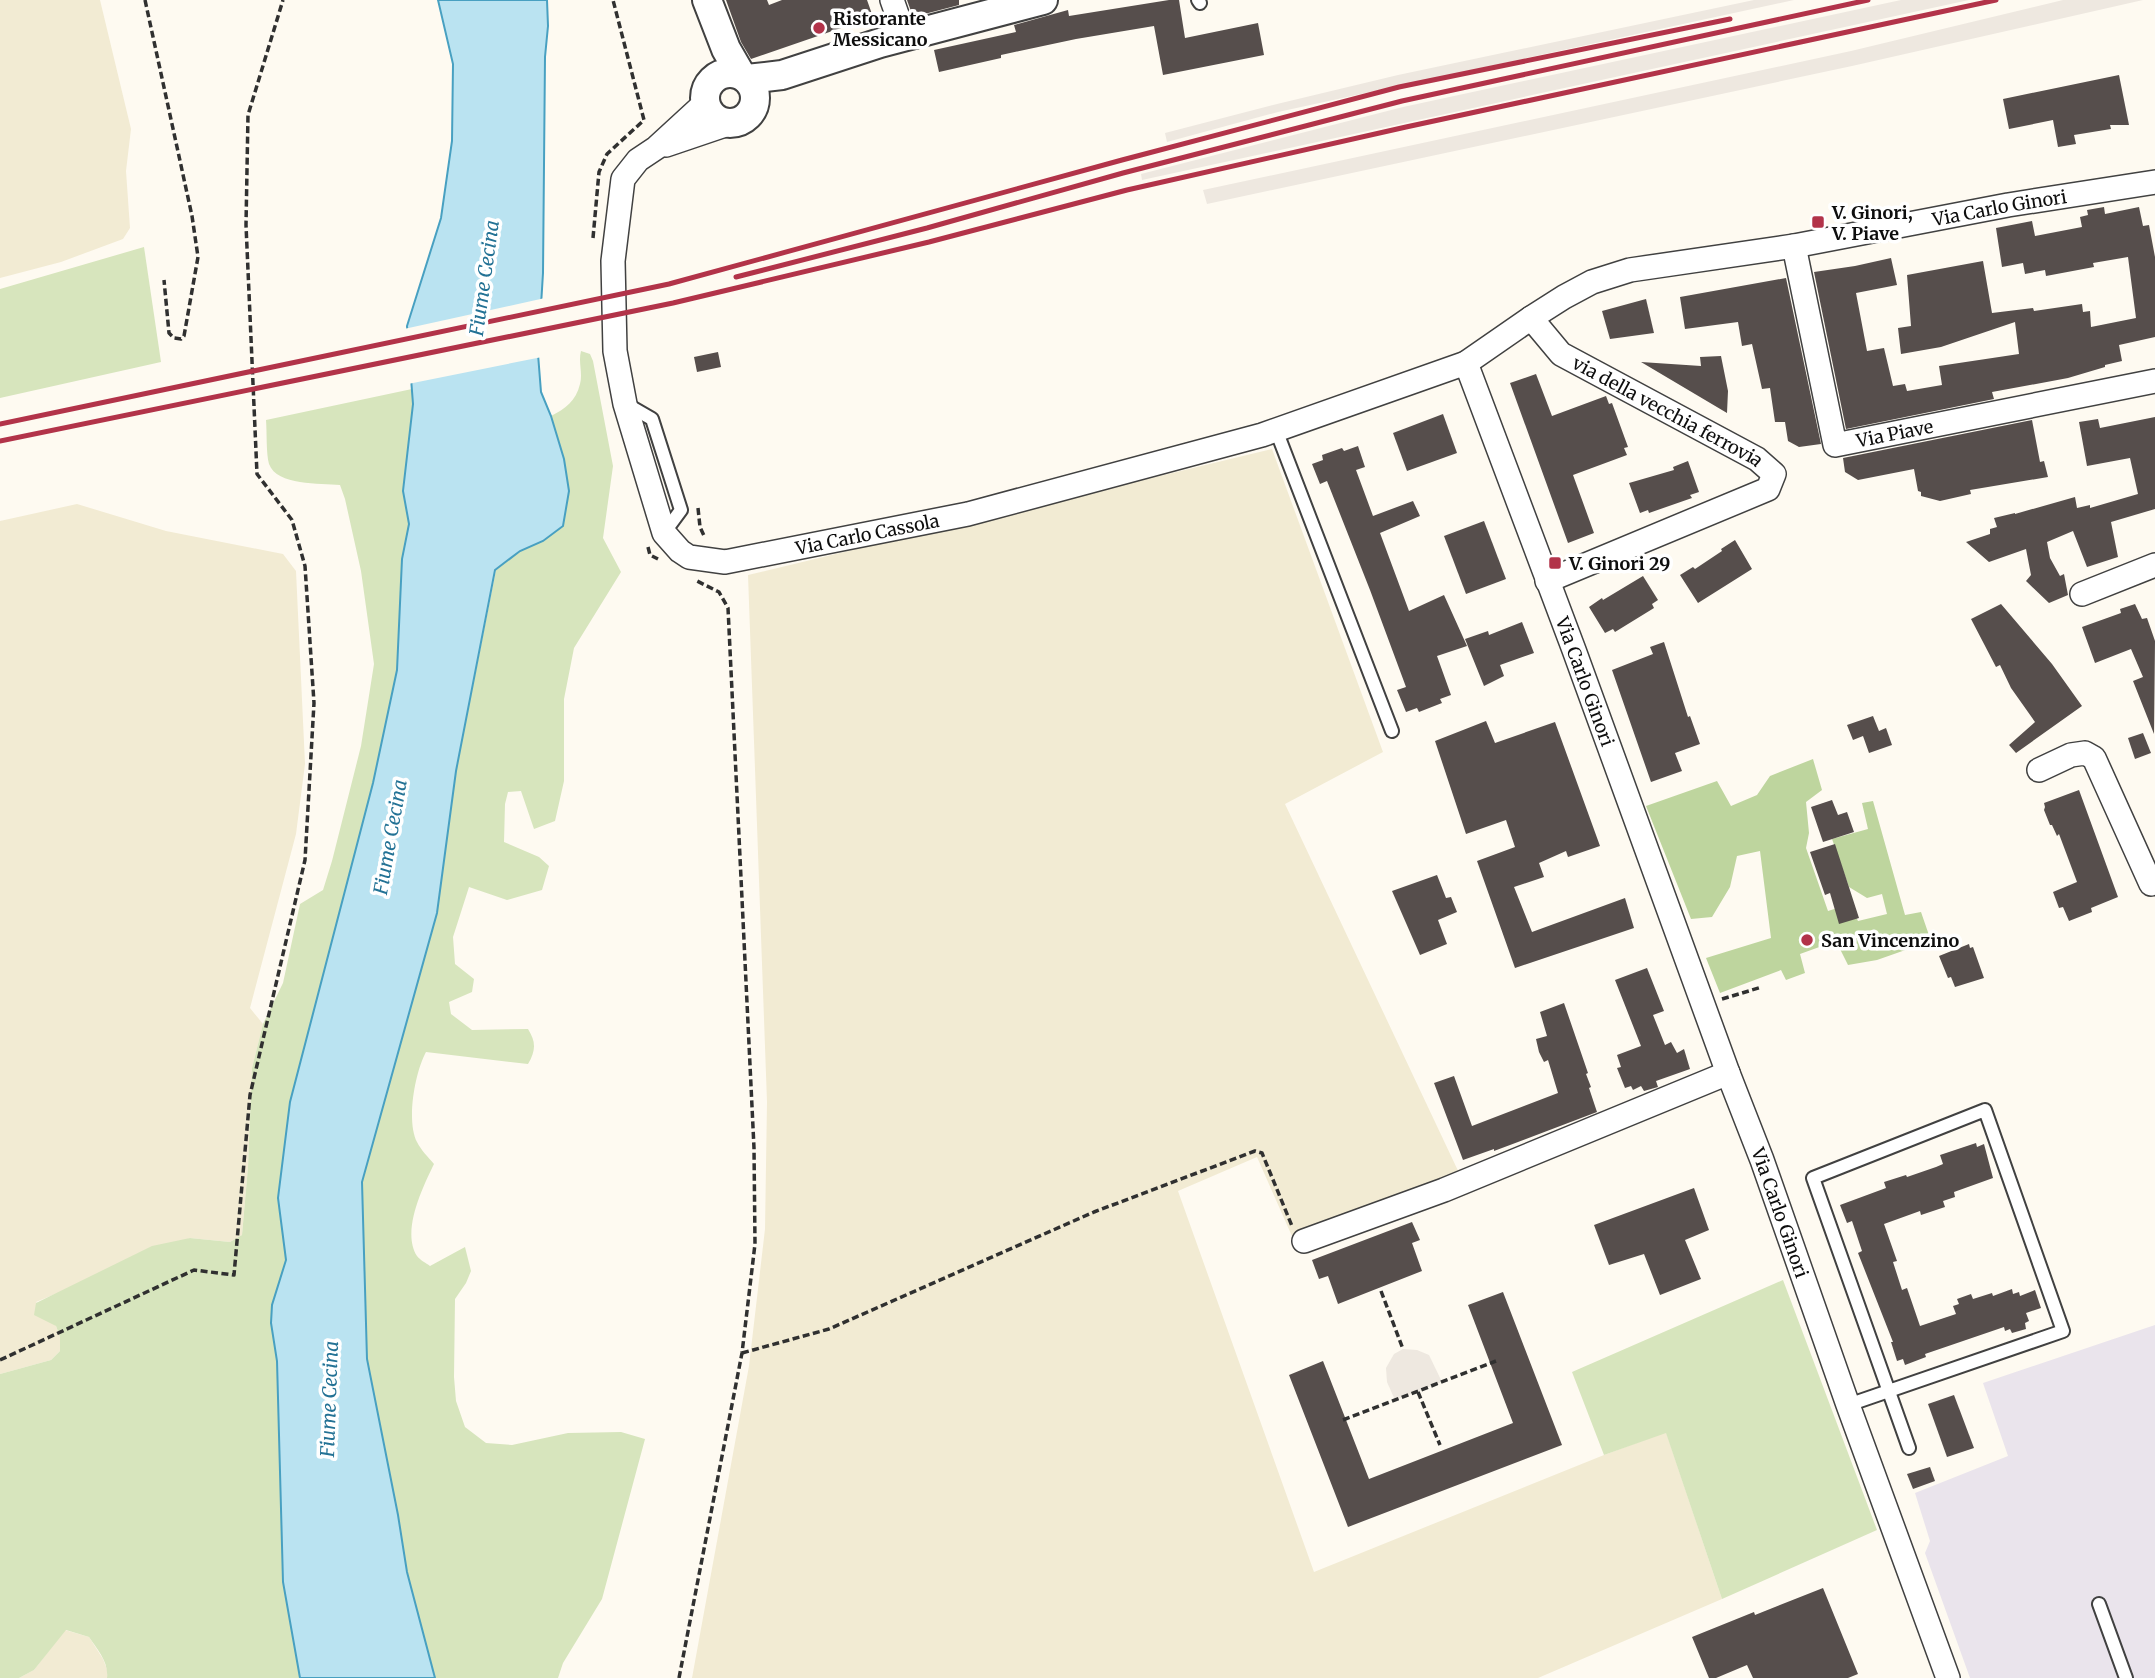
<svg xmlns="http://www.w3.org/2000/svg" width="2155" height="1678" font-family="Merriweather,serif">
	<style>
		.industrial { fill: #eae4ec }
		.farmland { fill: #f2ebd3 }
		.green { fill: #d7e5bd }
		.forest { fill: #bed59e }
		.plaza { fill: #eee8e0 }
		.water { fill: #bae3f1; stroke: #48a0c1; stroke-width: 2 }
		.pier { fill: #fefaf1 }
		.building { fill: #564e4c }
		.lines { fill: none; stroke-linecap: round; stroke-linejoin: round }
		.service-casing { stroke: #414141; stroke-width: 16 }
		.minor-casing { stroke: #414141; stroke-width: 26 }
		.tertiary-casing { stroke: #414141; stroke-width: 32 }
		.path { stroke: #303030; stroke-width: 3.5; stroke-dasharray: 7 3.5; stroke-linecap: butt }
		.service { stroke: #fff; stroke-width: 12 }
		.minor { stroke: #fff; stroke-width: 23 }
		.tertiary { stroke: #fff; stroke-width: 28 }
		.rail { stroke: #b23349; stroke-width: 5 }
		.poi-dot { fill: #b23349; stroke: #fff; stroke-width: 2.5 }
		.labels { text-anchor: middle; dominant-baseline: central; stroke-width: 7; stroke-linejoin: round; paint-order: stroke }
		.poi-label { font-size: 18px; font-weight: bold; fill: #0e0e0e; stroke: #fff; text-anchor: start }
		.street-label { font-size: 18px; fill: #0e0e0e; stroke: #fff }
		.water-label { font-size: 19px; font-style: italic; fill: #237295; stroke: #fff }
	</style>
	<rect width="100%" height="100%" fill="#fefaf1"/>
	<polygon class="industrial" points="2155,1325 2155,1678 1970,1678 1925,1553 1930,1541 1915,1493 2008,1456 1983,1383"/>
	<g class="farmland">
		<polygon points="0,0 100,0 131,129 126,171 130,228 123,239 61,262 0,278"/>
		<polygon points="1272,449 1383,752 1285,804 1469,1194 1299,1252 1257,1157 1178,1191 1314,1572 1604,1455 1666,1432 1722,1599 1538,1678 692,1678 749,1366 765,1229 767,1102 748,575"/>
		<polygon points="77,504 166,531 283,554 296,571 305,764 296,834 250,1008 263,1024 252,1068 248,1167 242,1235 230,1242 190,1238 36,1302 56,1326 60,1337 60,1351 51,1360 0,1374 0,521"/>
		<polygon points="65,1630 89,1637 103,1659 108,1672 107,1678 19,1678 34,1670"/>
	</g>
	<g class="green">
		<polygon points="144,247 161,362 0,398 0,289"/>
		<path d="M581 351 590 354 593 361 613 466 603 538 621 572 574 648 564 699V781L555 821 534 829 521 791 508 792 505 804 504 842 539 857 549 866 542 890 507 900 469 887 453 937 455 964 474 979 472 992 449 1002 451 1014 472 1030 528 1029C536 1042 536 1050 528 1064L426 1052C415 1072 406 1121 417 1142 421 1150 428 1157 434 1164 423 1187 401 1231 417 1256 420 1260 426 1263 430 1266L465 1247 471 1271 466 1283 455 1299 454 1377 456 1401 465 1427 486 1443 512 1445 568 1433 621 1432 645 1439 602 1599 563 1663 558 1678H435L407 1572 398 1515 367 1359 362 1182 437 913 456 771 496 570 520 551 543 541 564 459 551 416C565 409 576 401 580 384 583 373 578 362 581 351Z"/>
		<path d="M412 389 413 404 403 491 409 524 402 559 397 670 373 783 290 1102 278 1198 286 1260 272 1305 271 1323 277 1361 283 1582 300 1678H107C109 1662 97 1649 89 1637L66 1630 34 1670 19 1678H0V1374L51 1360 60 1351V1337L56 1326 34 1315 36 1303 152 1246 190 1238 230 1242 242 1235 248 1167 252 1068 263 1024 283 983 300 904 323 890 332 861 361 746 374 664 361 571 345 499 340 485C320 483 277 486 269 464 266 453 267 432 266 420Z"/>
		<polygon points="1783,1280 1877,1530 1722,1599 1666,1433 1604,1455 1572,1372"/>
	</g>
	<polygon class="forest" points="1813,759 1822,790 1806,802 1809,833 1806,848 1828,911 1850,904 1858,921 1887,914 1882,894 1867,898 1849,887 1832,839 1868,829 1862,803 1873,801 1905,915 1921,912 1931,941 1877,960 1848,965 1836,941 1800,954 1805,973 1786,980 1781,970 1720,993 1706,958 1771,938 1760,851 1737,856 1730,887 1712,917 1691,919 1646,806 1717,781 1731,806 1757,795 1770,776"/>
	<g class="plaza">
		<polygon points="1754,0 1794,0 1278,112 1167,142 1165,133 1277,104 1398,75"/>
		<polygon points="1901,0 1969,0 1142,180 1141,174 1403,107"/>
		<polygon points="2063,0 2143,0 1852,66 1207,204 1203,190 1851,51"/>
		<polygon points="1403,1349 1417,1350 1429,1355 1442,1382 1395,1400 1387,1382 1386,1368 1394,1354"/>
	</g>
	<polygon class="water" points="438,0 547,0 548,26 545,57 543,273 538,354 541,392 551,416 564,459 569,491 563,526 543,541 520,551 495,570 456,771 437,913 362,1182 367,1359 398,1515 407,1572 435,1678 300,1678 283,1582 277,1361 271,1323 272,1305 286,1260 278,1198 290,1102 373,783 397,670 402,559 409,524 403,491 413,404 407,326 441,218 452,141 453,64"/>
	<polygon class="pier" points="545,298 542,357 408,384 404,329"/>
	<g class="building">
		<polygon points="726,0 767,0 769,5 782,0 867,0 873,17 751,59 741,42"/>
		<polygon points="907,0 959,0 959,5 913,17"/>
		<polygon points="1169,0 1179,0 1185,38 1258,23 1264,55 1163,75 1154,26 1076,39 1001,55 1001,58 939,72 934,50 1016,32 1014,25 1068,10 1069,16"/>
		<polygon points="2119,75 2129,125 2110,125 2111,129 2074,135 2076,144 2058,147 2053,120 2009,129 2003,99"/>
		<polygon points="2104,207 2105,214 2139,207 2143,226 2149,225 2155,257 2155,337 2119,345 2122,361 2105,365 2105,367 2068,378 1992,392 1994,399 1846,429 1814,272 1855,266 1891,258 1897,285 1856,293 1867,351 1884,348 1893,386 1905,384 1907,391 1942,385 1939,366 2019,354 2015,322 1941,347 1901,354 1898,328 1911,326 1907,275 1983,261 1992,313 2033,308 2034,311 2082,304 2083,312 2090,311 2091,327 2136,318 2128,257 2093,263 2094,267 2046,276 2045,270 2025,274 2023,263 2002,267 1996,228 2032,221 2035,236 2082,227 2080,217 2088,215 2087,210"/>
		<polygon points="1786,278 1821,444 1799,447 1788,441 1785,422 1775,422 1770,388 1762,389 1752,344 1742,346 1738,322 1685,329 1680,297"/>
		<polygon points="1646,299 1654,333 1610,339 1602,311"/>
		<polygon points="718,352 721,367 697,372 694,357"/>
		<polygon points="1721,356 1728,391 1727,413 1641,362 1701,366 1700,357"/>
		<polygon points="1536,374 1552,416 1606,396 1609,404 1612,403 1628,447 1624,448 1627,455 1573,475 1594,533 1568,543 1510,383"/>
		<polygon points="1443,414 1457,453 1407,471 1393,433"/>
		<polygon points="2155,417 2155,509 2111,522 2118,557 2087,567 2073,531 2047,542 2050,558 2060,576 2064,574 2068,595 2049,603 2026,581 2031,575 2026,549 1989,562 1966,542 1990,534 1990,529 1997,527 1994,518 2015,513 2015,514 2075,497 2077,508 2090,505 2090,508 2138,494 2130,458 2087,466 2079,422 2098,419 2100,428"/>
		<polygon points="2032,420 2040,462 2044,461 2048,477 1970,490 1971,494 1940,501 1921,496 1921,492 1918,491 1914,469 1858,480 1845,472 1843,458"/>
		<polygon points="1358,446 1365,467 1356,470 1373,516 1413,501 1420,516 1380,533 1409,611 1444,595 1467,646 1437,656 1451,695 1440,699 1442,703 1419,712 1417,708 1406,712 1397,690 1406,687 1370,590 1327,481 1320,484 1312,464 1323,460 1322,455 1342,448 1344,451"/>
		<polygon points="1688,461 1699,492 1690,495 1692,498 1649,513 1648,510 1640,513 1629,483 1674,470 1673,467"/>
		<polygon points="1484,521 1506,579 1466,594 1444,536"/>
		<polygon points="1735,540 1752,569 1698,603 1680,575 1693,567 1695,569 1722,551 1721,549"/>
		<polygon points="1643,576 1658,600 1652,604 1654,608 1615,632 1613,629 1605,633 1589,607 1602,598 1603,600"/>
		<polygon points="2001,604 2052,664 2082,706 2016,753 2009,745 2035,722 2011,688 2000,665 1996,667 1971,619"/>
		<polygon points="2135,604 2142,619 2147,618 2155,641 2154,734 2133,681 2143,677 2131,649 2095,663 2082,627 2121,613 2120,609"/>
		<polygon points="1522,622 1534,653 1500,665 1504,676 1484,686 1465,639 1488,631 1489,635"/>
		<polygon points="1664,642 1688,717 1690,716 1700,744 1675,753 1682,771 1651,782 1612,670 1653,654 1650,647"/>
		<polygon points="1873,716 1879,731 1886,728 1892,745 1869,753 1863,736 1853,740 1847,725"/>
		<polygon points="1486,721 1495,743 1555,722 1600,846 1568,857 1566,851 1539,863 1544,877 1514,887 1532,932 1625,898 1634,928 1515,968 1477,861 1515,847 1506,820 1466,834 1435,741"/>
		<polygon points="2143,733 2151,753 2135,759 2128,738"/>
		<polygon points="2079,790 2118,897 2091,908 2092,912 2069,921 2063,907 2059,908 2053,892 2077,882 2059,834 2057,836 2052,825 2050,825 2044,810 2045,807 2044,803"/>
		<polygon points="1832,800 1838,815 1847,812 1854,832 1823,842 1811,807"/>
		<polygon points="1835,844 1859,918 1839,924 1830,893 1825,895 1810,852"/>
		<polygon points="1437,875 1446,898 1451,897 1457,912 1438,920 1447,944 1420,955 1392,891"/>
		<polygon points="1969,944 1970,948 1973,947 1984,978 1955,987 1951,977 1948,978 1939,956"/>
		<polygon points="1647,968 1664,1011 1653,1015 1665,1045 1671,1042 1677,1053 1684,1049 1690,1069 1656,1081 1658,1087 1644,1091 1641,1086 1633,1090 1631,1086 1625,1088 1617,1068 1621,1067 1617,1055 1641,1046 1615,980"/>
		<polygon points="1564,1003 1588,1073 1586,1074 1591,1087 1589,1088 1597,1112 1494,1151 1494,1149 1463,1160 1434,1083 1454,1076 1472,1126 1558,1093 1548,1060 1544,1062 1539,1052 1536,1039 1547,1036 1540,1012"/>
		<polygon points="1976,1143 1977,1147 1984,1144 1993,1178 1954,1192 1955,1197 1943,1201 1945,1207 1921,1215 1920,1211 1884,1224 1897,1261 1893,1262 1902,1290 1907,1288 1920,1326 1956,1314 1953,1306 1959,1304 1957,1299 1971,1294 1973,1299 1992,1293 1993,1296 2012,1289 2013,1294 2019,1292 2020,1296 2035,1290 2041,1308 2026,1313 2029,1321 2025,1323 2026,1329 2012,1333 2010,1329 2005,1331 2004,1327 1925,1354 1926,1357 1905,1365 1903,1359 1897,1361 1891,1342 1893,1342 1858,1253 1862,1251 1852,1221 1847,1223 1840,1205 1886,1188 1884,1182 1906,1175 1907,1177 1936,1167 1943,1164 1940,1155"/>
		<polygon points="1694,1188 1709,1230 1685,1240 1701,1279 1660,1295 1644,1254 1609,1265 1594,1225"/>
		<polygon points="1412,1222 1420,1240 1412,1243 1422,1271 1338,1304 1328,1276 1319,1279 1312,1260"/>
		<polygon points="1503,1292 1562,1445 1348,1527 1289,1375 1323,1361 1369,1479 1513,1423 1468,1305"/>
		<polygon points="1954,1395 1974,1448 1947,1457 1928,1404"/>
		<polygon points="1930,1467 1935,1481 1913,1489 1907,1474"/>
		<polygon points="1823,1588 1858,1674 1848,1678 1753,1678 1747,1665 1716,1678 1709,1678 1692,1637 1754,1612 1755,1615"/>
	</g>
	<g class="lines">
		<defs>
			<g id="service">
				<polyline points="1198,0 1200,3"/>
				<polyline points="626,404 652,419 681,510 664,533"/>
				<polyline points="1276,430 1392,731"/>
				<polyline points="1848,1405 2063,1331 1985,1110 1813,1178 1909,1448"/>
				<polyline points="2099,1604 2126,1678"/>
			</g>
			<g id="minor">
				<polyline points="892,0 905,37"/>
				<path id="s1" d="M705 103 656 148 638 160 623 179 613 261 615 351 625 404 664 533 680 551 689 557 725 562 968 514 1262 435 1466 363 1531 318 1564 297 1592 282 1630 270 1794 246 2008 205 2155 182"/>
				<polyline points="666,145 728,124"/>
				<path id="s2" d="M1794 246 1835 445 2155 381"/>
				<path id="s3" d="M1531 318 1561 354 1757 459 1774 474 1768 489 1547 581"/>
				<path id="s4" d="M1466 363 1574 650 1728 1073 1762 1160 1848 1405 1948 1678"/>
				<polyline points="2082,594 2155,565"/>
				<polyline points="2039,770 2071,755 2085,753 2094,758 2151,884 2155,883"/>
				<polyline points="1304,1241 1444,1190 1728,1073"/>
			</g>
			<g id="tertiary">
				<polyline points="707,0 726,49 741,75"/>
				<circle cx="730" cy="98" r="25"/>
				<polyline points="747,79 782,75 880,43 1043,0"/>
			</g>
		</defs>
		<use href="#service" class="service-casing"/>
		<use href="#minor" class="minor-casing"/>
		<use href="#tertiary" class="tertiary-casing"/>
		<g class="path">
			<polyline points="145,0 192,216 198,257 184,336 181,339 174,338 169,333 164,280"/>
			<polyline points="593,238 599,172 607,154 644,120 613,0"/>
			<polyline points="698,508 700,527 705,538"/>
			<polyline points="648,547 650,555 658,559"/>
			<polyline points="1722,999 1762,987"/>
			<polyline points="1381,1291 1403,1349"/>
			<polyline points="742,1353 829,1329 1094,1212 1255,1151 1262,1153 1292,1226"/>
			<polyline points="0,1360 194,1270 234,1275 250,1095 305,860 314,703 305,566 292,520 257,474 246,225 248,115 283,0"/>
			<polyline points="1418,1392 1440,1445"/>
			<polyline points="1343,1420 1496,1361"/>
			<polyline points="679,1678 742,1353 755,1244 754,1148 728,608 719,592 695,580"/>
		</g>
		<use href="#service" class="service"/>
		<use href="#minor" class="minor"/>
		<use href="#tertiary" class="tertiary"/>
		<g class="rail">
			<polyline points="736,277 927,228 1123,173 1402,101 1868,0"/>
			<polyline points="0,424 669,284 1122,160 1399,87 1730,19"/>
			<polyline points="0,441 673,303 929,242 1127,190 1406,127 1996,0"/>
		</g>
	</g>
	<g class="poi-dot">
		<circle cx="819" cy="28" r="7"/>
		<rect x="1811" y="215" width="14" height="14" rx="3.5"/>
		<rect x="1548" y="556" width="14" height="14" rx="3.5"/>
		<circle cx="1807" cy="940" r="7"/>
	</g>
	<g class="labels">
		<g class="poi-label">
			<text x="833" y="18">Ristorante<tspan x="833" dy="21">Messicano</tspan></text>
			<text x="1832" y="212">V. Ginori,<tspan x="1832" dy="21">V. Piave</tspan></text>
			<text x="1569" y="563">V. Ginori 29</text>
			<text x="1821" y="940">San Vincenzino</text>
		</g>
		<g class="street-label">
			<text stroke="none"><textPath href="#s1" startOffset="1878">Via Carlo Ginori</textPath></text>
			<text stroke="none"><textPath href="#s3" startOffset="168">via della vecchia ferrovia</textPath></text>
			<text stroke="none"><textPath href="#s2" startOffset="264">Via Piave</textPath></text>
			<text stroke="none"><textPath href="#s1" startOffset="690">Via Carlo Cassola</textPath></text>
			<text stroke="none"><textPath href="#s4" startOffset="340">Via Carlo Ginori</textPath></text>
			<text stroke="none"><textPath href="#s4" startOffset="906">Via Carlo Ginori</textPath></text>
		</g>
		<g class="water-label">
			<text transform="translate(484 278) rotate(-82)">Fiume Cecina</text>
			<text transform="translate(390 837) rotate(-80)">Fiume Cecina</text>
			<text transform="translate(329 1399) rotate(-88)">Fiume Cecina</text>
		</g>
	</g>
</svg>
